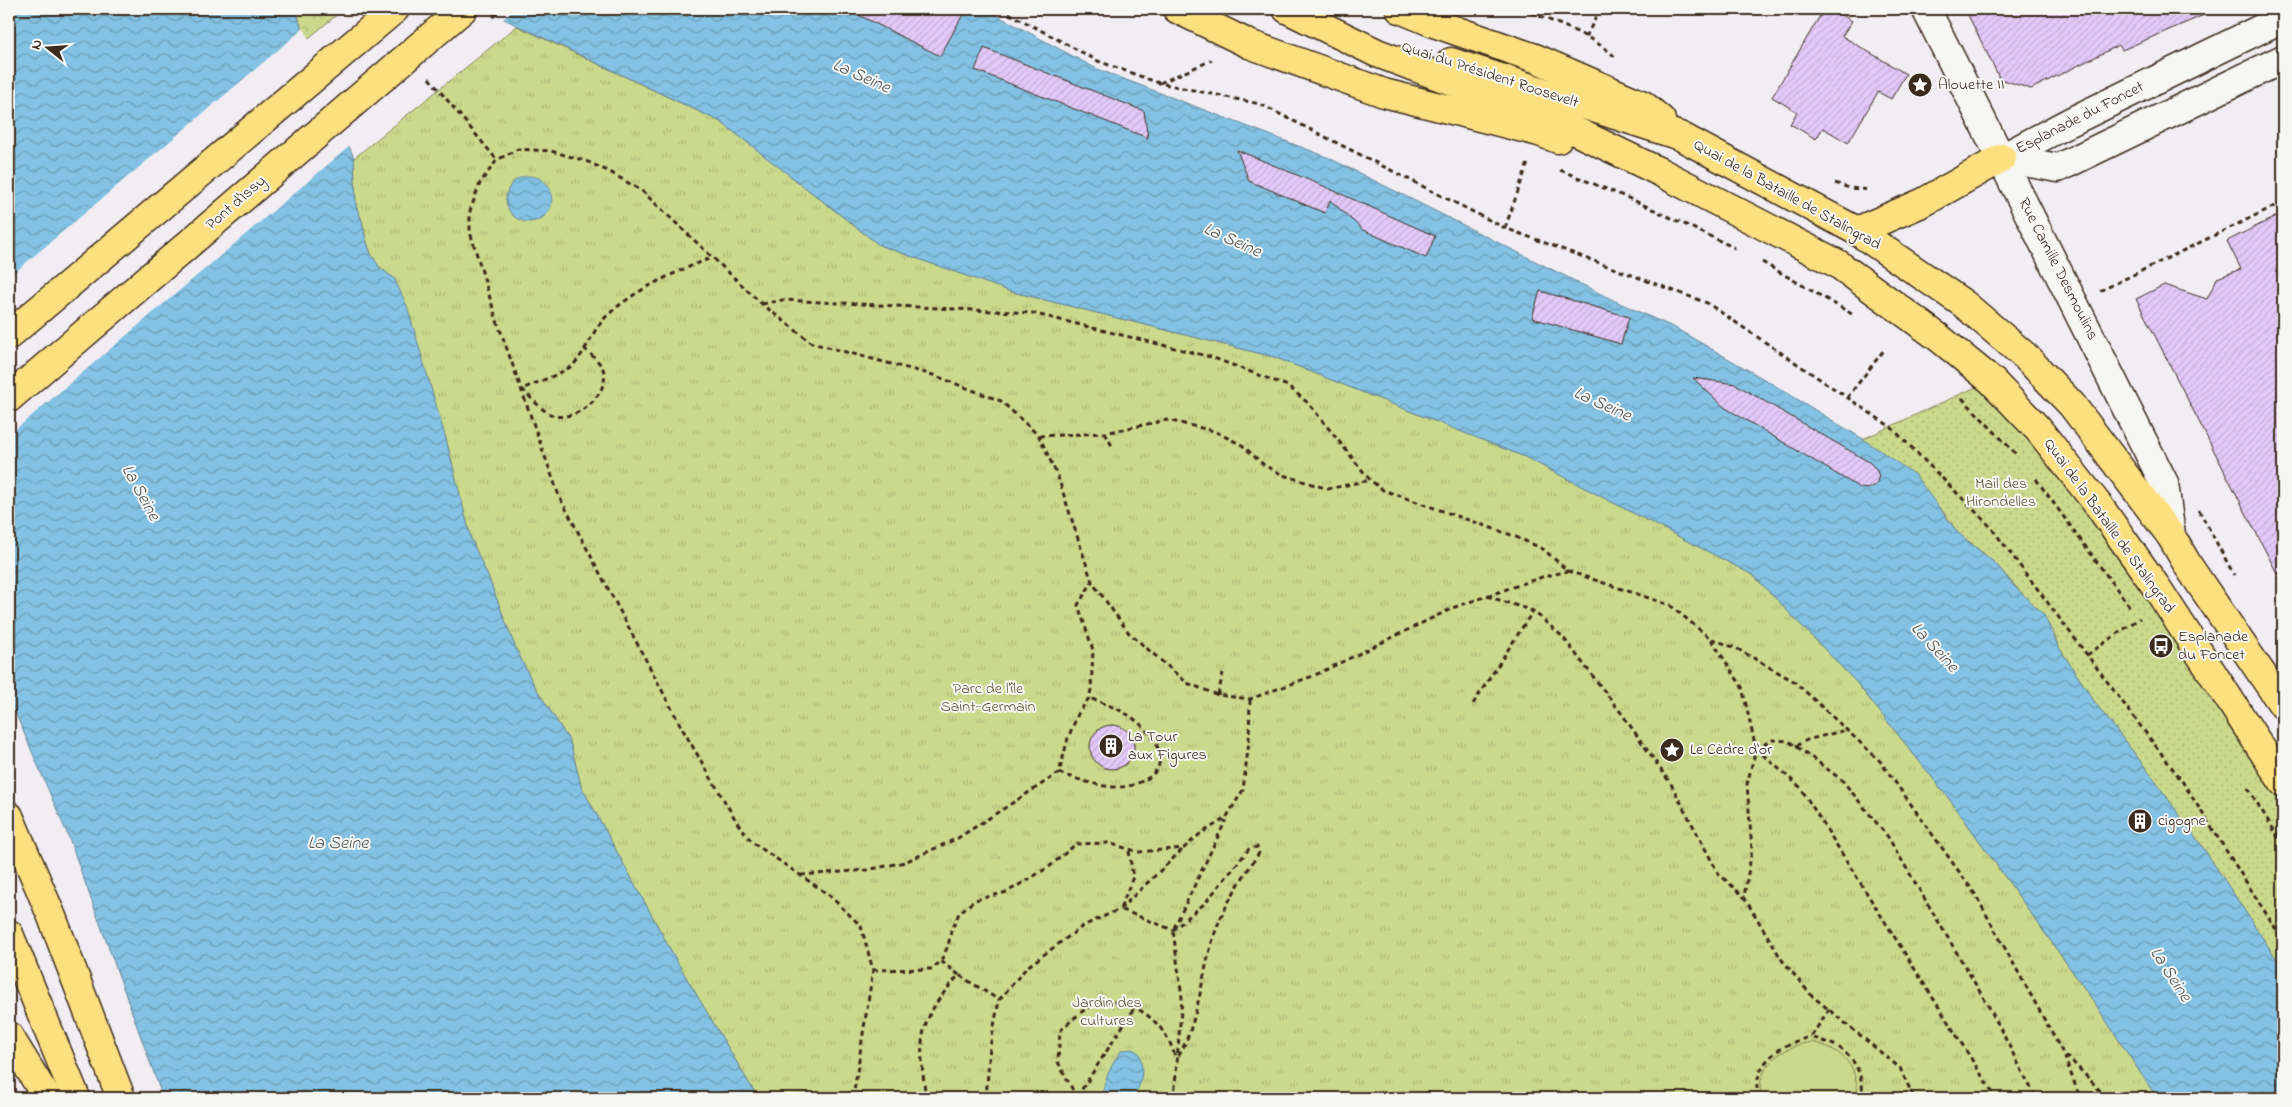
<svg xmlns="http://www.w3.org/2000/svg" width="2292" height="1107" font-family="'Indie Flower',sans-serif">
	<style>
		.grass { fill: url(#grass-dots); stroke: #838255 }
		.forest { fill: url(#forest-crowns); stroke: #838255 }
		.park { fill: url(#park-tufts); stroke: #838255 }
		.pitch { fill: #cbd98c; stroke: #838255 }
		.water { fill: url(#water-waves); stroke: #668595 }
		.pier { fill: #f2edf3 }
		.building { fill: url(#building-hatch); stroke: #3b2a1e }
		.lines { fill: none; stroke-linecap: round; stroke-linejoin: round }
		.minor-casing { stroke: #3b2a1e; stroke-width: 31 }
		.major-casing { stroke: #3b2a1e; stroke-width: 31 }
		.path { stroke: #3b2a1e; stroke-width: 3; stroke-dasharray: 5 4; stroke-linecap: butt }
		.minor { stroke: #f6f6f2; stroke-width: 28 }
		.major { stroke: #fce080; stroke-width: 28 }
		.labels { text-anchor: middle; dominant-baseline: central; stroke-width: 4; stroke-linejoin: round; paint-order: stroke }
		.street-label { font-size: 16px; fill: #3b2a1e; stroke: #f6f6f2 }
		.poi-label { font-size: 16px; fill: #3b2a1e; stroke: #f6f6f2; text-anchor: start }
		.park-label { font-size: 16px; fill: #5f563a; stroke: #f6f6f2 }
		.water-label { font-size: 18px; font-style: italic; fill: #515859; stroke: #f6f6f2 }
	</style>
	<defs>
		<pattern id="grass-dots" width="8" height="8" patternUnits="userSpaceOnUse" patternTransform="scale(1.25)"><rect width="8" height="8" fill="#cbd98c"/><path d="M2 2h.1M6 6h.1" fill="none" stroke="#afba78" stroke-width="1.8" stroke-linecap="round"/></pattern>
		<pattern id="forest-crowns" width="20" height="18" patternUnits="userSpaceOnUse" patternTransform="scale(1.25)"><rect width="20" height="18" fill="#cbd98c"/><path d="M2 6a3 3 0 1 1 6 0M12 15a3 3 0 1 1 6 0" fill="none" stroke="#afba78"/></pattern>
		<pattern id="park-tufts" width="24" height="20" patternUnits="userSpaceOnUse" patternTransform="scale(1.25)"><rect width="24" height="20" fill="#cbd98c"/><path d="M3 7l-1-3M5 7V3M7 7l1-3M15 17l-1-3M17 17v-4M19 17l1-3" fill="none" stroke="#afba78"/></pattern>
		<pattern id="water-waves" width="16" height="10" patternUnits="userSpaceOnUse" patternTransform="scale(1.25)"><rect width="16" height="10" fill="#83c2e4"/><path d="M0 5q4-4 8 0t8 0" fill="none" stroke="#6c9eb8"/></pattern>
		<pattern id="building-hatch" width="6" height="6" patternUnits="userSpaceOnUse" patternTransform="scale(1.25)"><rect width="6" height="6" fill="#e3c9f9"/><path d="M-1 1l2-2M0 6l6-6M5 7l2-2" fill="none" stroke="#c4add5"/></pattern>
	</defs>
	<rect width="100%" height="100%" fill="#f2edf3"/>
	<filter id="ink" filterUnits="userSpaceOnUse"><feTurbulence type="fractalNoise" baseFrequency=".02" numOctaves="2"/><feDisplacementMap in="SourceGraphic" scale="10" xChannelSelector="R" yChannelSelector="G"/><feConvolveMatrix kernelMatrix="1 2 1 2 8 2 1 2 1" color-interpolation-filters="sRGB"/></filter>
	<g filter="url(#ink)">
		<polygon class="grass" points="1989,381 2185,635 2283,788 2283,969 2206,852 2145,767 2096,704 2058,646 2053,630 1996,564 1957,532 1943,511 1863,439"/>
		<polygon class="forest" points="296,9 344,9 305,41"/>
		<polygon class="park" points="517,26 721,122 879,245 1009,291 1274,357 1525,457 1753,575 1856,682 1951,801 2092,999 2157,1098 758,1098 680,967 610,839 581,786 570,742 534,685 516,649 489,579 471,539 446,439 394,278 380,268 371,254 366,240 362,221 356,206 354,158"/>
		<path class="pitch" d="M1812 1042C1844 1050 1857 1065 1858 1098H1761C1755 1065 1783 1046 1812 1042Z"/>
		<g class="water">
			<polygon points="9,9 296,9 305,41 354,158 356,206 362,221 366,240 371,254 380,268 394,278 407,306 446,439 471,539 489,579 516,649 534,685 570,742 581,786 610,839 680,967 758,1098 163,1098 69,838 9,698"/>
			<polygon points="483,9 985,9 1095,68 1327,157 1615,301 1675,328 1769,382 1863,439 1915,475 1957,532 1996,564 2013,585 2044,615 2058,646 2096,704 2145,767 2206,852 2283,969 2283,1098 2157,1098 2092,999 1951,801 1856,682 1753,575 1525,457 1274,357 1009,291 879,245 721,122"/>
			<circle cx="529" cy="199" r="23"/>
			<path d="M1132 1049 1139 1053C1144 1068 1143 1087 1131 1098H1110L1103 1093C1105 1076 1112 1064 1122 1050Z"/>
		</g>
		<g class="pier">
			<polygon points="480,9 515,9 501,21"/>
			<polygon points="304,28 351,145 9,435 9,277"/>
		</g>
		<g class="building">
			<polygon points="847,9 966,9 940,56"/>
			<polygon points="1824,9 1832,9 1852,21 1842,36 1906,74 1891,99 1878,92 1848,143 1823,128 1816,139 1790,124 1797,112 1772,97"/>
			<polygon points="1965,9 2218,9 2122,50 2119,45 2031,89 2000,79"/>
			<polygon points="984,48 1144,111 1148,138 975,70"/>
			<polygon points="1237,150 1321,185 1435,236 1426,258 1363,230 1330,200 1325,213 1249,181"/>
			<polygon points="2283,213 2283,585 2136,299 2164,285 2207,299 2217,278 2241,269 2227,241"/>
			<polygon points="1540,291 1629,317 1621,344 1532,318"/>
			<polygon points="1693,378 1735,384 1869,462 1876,469 1879,476 1876,485 1868,489 1860,488 1724,407"/>
			<circle cx="1112" cy="747" r="22"/>
		</g>
		<g class="lines">
			<defs>
				<g id="minor">
					<polyline points="1926,9 2164,483 2171,536"/>
					<polyline points="2002,158 2070,122 2283,18"/>
					<polyline points="2002,158 2058,168 2283,59"/>
				</g>
				<g id="major">
					<polyline points="1177,9 1249,44 1384,93 1539,132 1558,139"/>
					<polyline points="1287,9 1377,53 1540,114 1660,172 1838,264 1938,337 1992,381 2038,429 2099,506 2157,588 2283,782"/>
					<polyline points="1400,9 1434,23 1535,58 1643,105 1661,120"/>
					<polyline points="1451,62 1680,136 1857,231 1964,304 2025,356 2072,405 2171,536 2189,567 2283,705"/>
					<polyline points="1857,231 1924,202 2002,158"/>
					<polyline points="9,335 395,9"/>
					<polyline points="9,398 463,9"/>
					<polyline points="9,816 52,917 121,1098"/>
					<polyline points="9,934 76,1098"/>
					<polyline points="9,1036 47,1098"/>
				</g>
			</defs>
			<use href="#minor" class="minor-casing"/>
			<use href="#major" class="major-casing"/>
			<g class="path">
				<polyline points="1001,9 1098,61 1159,83 1260,104 1505,228 1707,303 1891,427 1990,526 2182,781 2283,940"/>
				<path d="M1523 9C1554 23 1592 34 1616 58"/>
				<polyline points="493,17 502,9"/>
				<polyline points="1586,37 1600,9"/>
				<polyline points="429,78 497,160"/>
				<polyline points="1160,83 1212,60"/>
				<polyline points="1560,170 1633,200 1735,248"/>
				<polyline points="1835,183 1849,188 1871,190"/>
				<polyline points="1505,228 1529,160"/>
				<polyline points="1762,262 1852,314"/>
				<polyline points="2100,291 2283,202"/>
				<polyline points="762,304 783,300 1032,313 1211,357 1288,386 1309,404 1370,480 1383,490 1514,536 1543,549 1568,571 1670,605 1711,639 1742,687 1756,749 1747,784 1752,850 1744,897 1782,960 1811,995 1900,1068 1914,1098"/>
				<path d="M584 348C591 355 602 363 604 372 609 396 571 427 548 413 539 407 530 397 522 389 533 384 566 372 573 365 588 350 592 328 611 312 640 287 676 272 711 258"/>
				<polyline points="1847,398 1884,350"/>
				<polyline points="1962,398 2017,455"/>
				<polyline points="1105,433 1112,446"/>
				<polyline points="1039,436 1105,433 1167,420 1214,431 1242,445 1264,465 1283,475 1328,489 1370,480"/>
				<polyline points="2036,479 2130,607"/>
				<polyline points="2199,510 2234,575"/>
				<polyline points="1487,596 1533,611 1562,636 1622,714 1671,784 1718,873 1744,897"/>
				<polyline points="1712,639 1736,648 1795,682 1880,761 1975,894 2064,1055 2080,1098"/>
				<polyline points="2087,655 2140,618"/>
				<polyline points="1218,695 1223,673"/>
				<polyline points="1473,704 1533,611"/>
				<polyline points="1796,746 1807,740 1846,730"/>
				<polyline points="1756,749 1772,740 1788,741 1796,746 1842,780 1888,837 1989,1007 2036,1098"/>
				<polyline points="1756,749 1800,787 1996,1098"/>
				<path d="M1059 773C1077 779 1096 786 1115 787 1128 788 1141 783 1151 776 1172 758 1151 732 1134 719 1121 709 1105 704 1089 698"/>
				<polyline points="2248,788 2283,845"/>
				<path d="M1129 851 1133 877 1120 909 1173 930 1205 903 1249 849 1257 847 1259 853C1243 877 1226 902 1216 930 1201 971 1200 1023 1176 1060"/>
				<polyline points="801,875 867,870 905,862 958,838 1059,773 1068,738 1078,714 1089,698 1091,690 1093,650 1078,605 1092,582"/>
				<polyline points="941,961 959,975"/>
				<polyline points="873,970 932,969 941,961 948,946 951,932 959,913 975,900 1007,892 1049,867 1076,844 1108,843 1139,852 1184,848 1200,834 1226,818 1243,790 1249,741 1250,699"/>
				<path d="M1829 1009 1811 1037C1819 1040 1827 1042 1834 1045 1854 1054 1865 1078 1862 1098"/>
				<polyline points="2065,1056 2073,1062 2107,1098"/>
				<polyline points="1077,1097 1135,1007"/>
				<polyline points="853,1098 873,970 861,926 829,895 752,842 738,824 683,730 559,496 496,318 470,232 470,211 480,183 497,160 518,149 551,151 586,161 610,172 642,191 762,304 812,343 933,375 1001,401 1039,436 1058,477 1092,582 1129,633 1187,683 1218,695 1250,699 1313,676 1455,607 1542,577 1568,571"/>
				<path d="M926 1098C918 1039 917 1021 959 975L999 1000"/>
				<polyline points="986,1098 990,1047 999,1000 1027,967 1083,926 1120,909 1183,849"/>
				<path d="M1077 1098 1058 1062 1060 1031C1069 1023 1086 1006 1097 1003 1133 995 1167 1024 1175 1057"/>
				<polyline points="1174,1098 1182,998 1173,930 1226,820"/>
				<path d="M1758 1098C1751 1063 1781 1043 1811 1037"/>
			</g>
			<use href="#minor" class="minor"/>
			<use href="#major" class="major"/>
		</g>
	</g>
	<defs>
		<symbol id="sight-disc" viewBox="-11 -11 22 22"><circle r="9.5" fill="#3b2a1e" stroke="#f6f6f2"/><path d="M0-6L1.8-2.2L6-1.7L2.9 1.2L3.7 5.4L0 3.3L-3.7 5.4L-2.9 1.2L-6-1.7L-1.8-2.2Z" fill="#fff"/></symbol>
		<symbol id="bus-disc" viewBox="-11 -11 22 22"><circle r="9.5" fill="#3b2a1e" stroke="#f6f6f2"/><path d="M-5-6H5V4H4V6H2V4H-2V6H-4V4H-5ZM-3.5-4V0h7V-4ZM-3.5 1.2v1.5H-2V1.2ZM2 1.2v1.5H3.5V1.2Z" fill="#fff"/></symbol>
		<symbol id="building-disc" viewBox="-11 -11 22 22"><circle r="9.5" fill="#3b2a1e" stroke="#f6f6f2"/><path d="M-4-6H4V6H1V3H-1V6H-4ZM-2.5-4.3h1.7v1.8h-1.7ZM.8-4.3h1.7v1.8H.8ZM-2.5-1h1.7V.8h-1.7ZM.8-1h1.7V.8H.8Z" fill="#fff"/></symbol>
	</defs>
	<g fill-rule="evenodd">
		<use href="#sight-disc" x="1906" y="71" width="28" height="28"/>
		<use href="#bus-disc" x="2147" y="632" width="28" height="28"/>
		<use href="#building-disc" x="1097" y="732" width="28" height="28"/>
		<use href="#sight-disc" x="1658" y="736" width="28" height="28"/>
		<use href="#building-disc" x="2126" y="807" width="28" height="28"/>
	</g>
	<g class="labels">
		<g class="street-label">
			<text transform="translate(1490 75) rotate(18)">Quai du Président Roosevelt</text>
			<text transform="translate(2080 118) rotate(-27)">Esplanade du Foncet</text>
			<text transform="translate(1787 195) rotate(29)">Quai de la Bataille de Stalingrad</text>
			<text transform="translate(236 203) rotate(-41)">Pont d'Issy</text>
			<text transform="translate(2058 269) rotate(63)">Rue Camille Desmoulins</text>
			<text transform="translate(2109 526) rotate(54)">Quai de la Bataille de Stalingrad</text>
		</g>
		<g class="poi-label">
			<text x="1938" y="85">Alouette II</text>
			<text x="2178" y="637">Esplanade<tspan x="2178" dy="18">du Foncet</tspan></text>
			<text x="1128" y="737">La Tour<tspan x="1128" dy="18">aux Figures</tspan></text>
			<text x="1690" y="750">Le Cèdre d'or</text>
			<text x="2158" y="821">cigogne</text>
		</g>
		<g class="park-label">
			<text x="2001" y="484">Mail des<tspan x="2001" dy="18">Hirondelles</tspan></text>
			<text x="988" y="689">Parc de l'île<tspan x="988" dy="18">Saint-Germain</tspan></text>
			<text x="1107" y="1003">Jardin des<tspan x="1107" dy="18">cultures</tspan></text>
		</g>
		<g class="water-label">
			<text transform="translate(861 77) rotate(24)">La Seine</text>
			<text transform="translate(1232 241) rotate(24)">La Seine</text>
			<text transform="translate(1602 405) rotate(24)">La Seine</text>
			<text transform="translate(140 493) rotate(61)">La Seine</text>
			<text transform="translate(1934 648) rotate(47)">La Seine</text>
			<text x="338" y="844">La Seine</text>
			<text transform="translate(2170 975) rotate(57)">La Seine</text>
		</g>
	</g>
	<rect width="2292" height="1107" fill="none" stroke="#f6f6f2" stroke-width="30"/>
	<rect x="15" y="15" width="2262" height="1077" fill="none" stroke="#3b2a1e" stroke-width="2" filter="url(#ink)"/>
	<g transform="translate(48 48) rotate(287)" stroke="#f6f6f2" stroke-width="4" paint-order="stroke">
	<path d="M0-4L9 19L0 12L-9 19Z" fill="#3b2a1e"/>
	<text y="-8" font-size="14" font-weight="bold" text-anchor="middle" fill="#3b2a1e">N</text>
	</g>
</svg>
